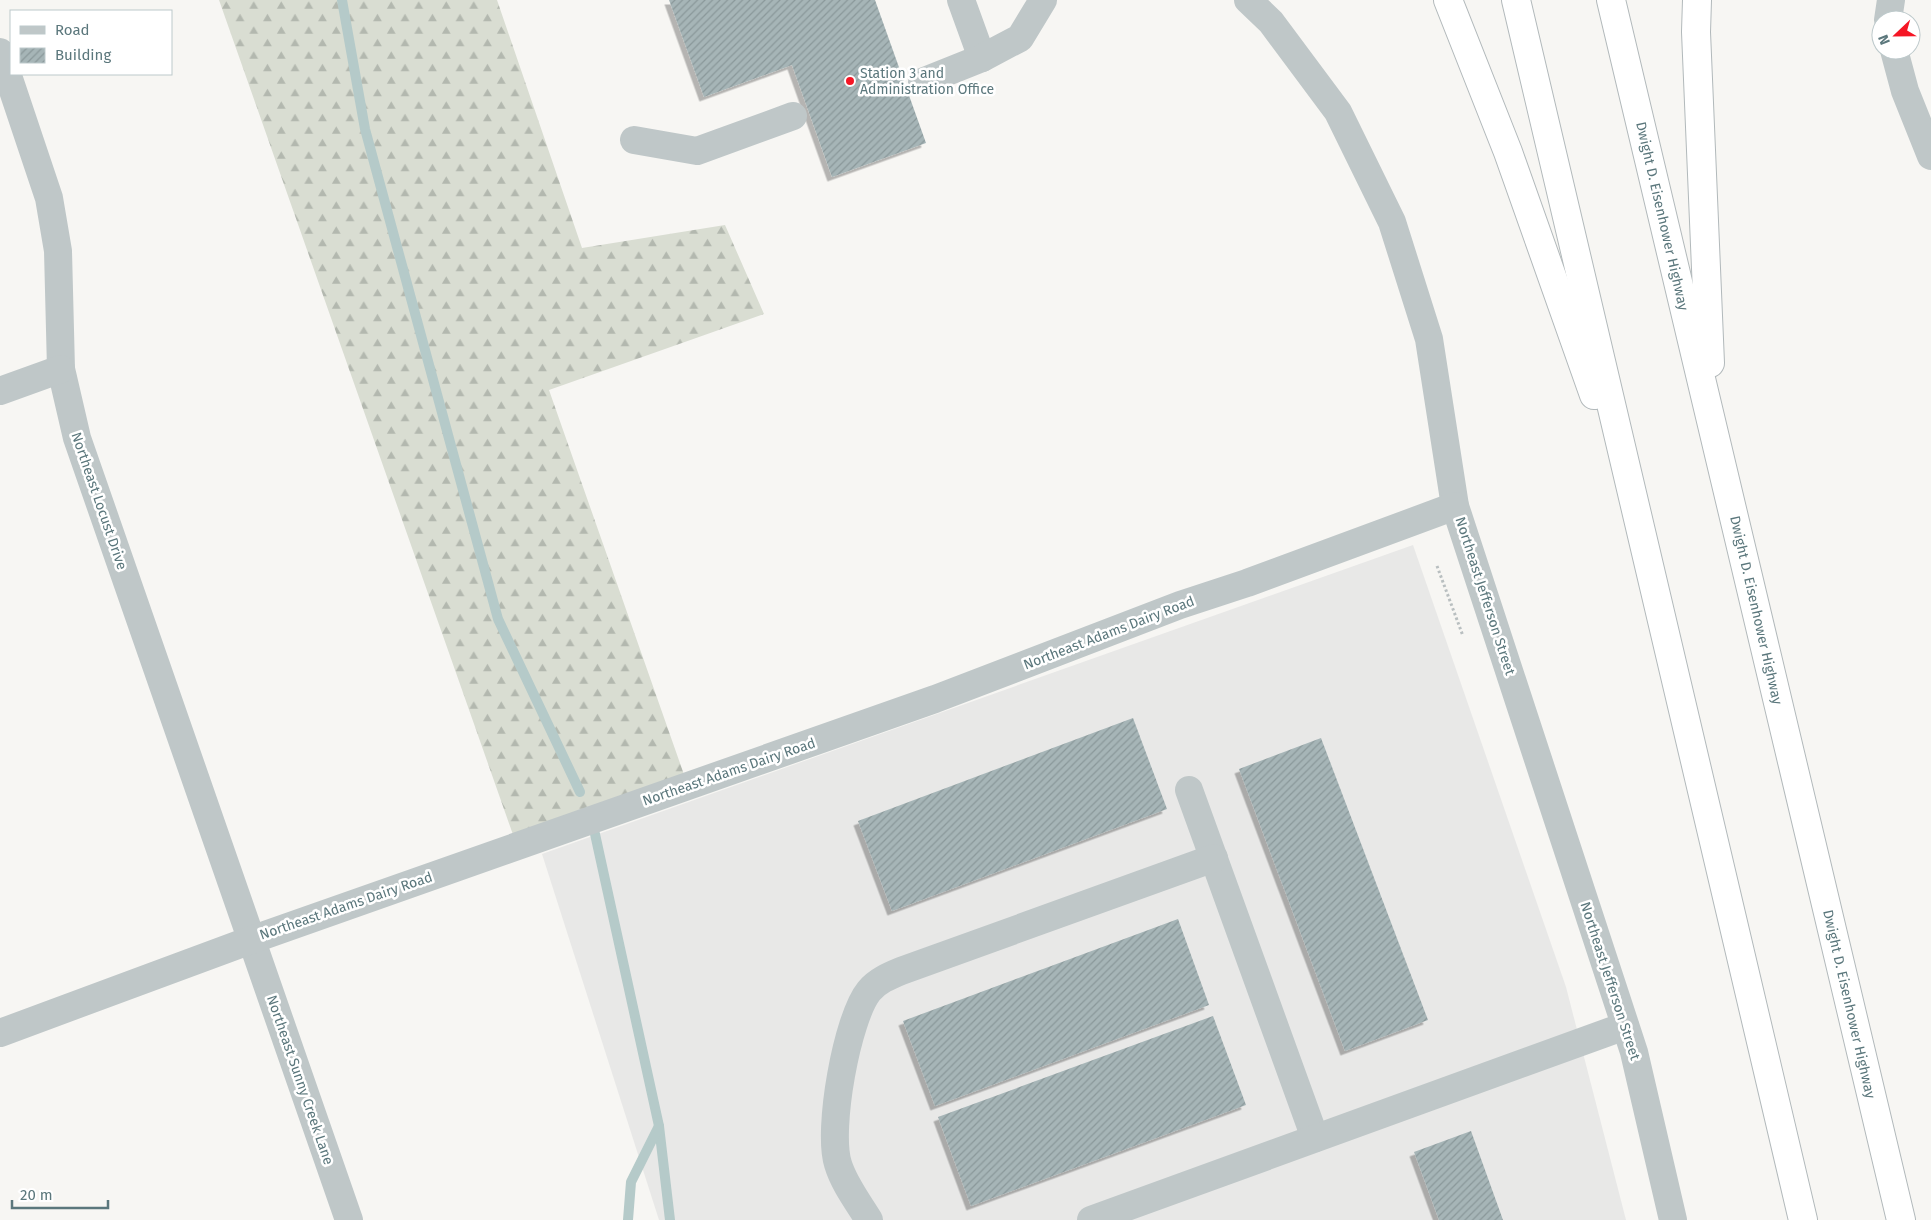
<svg xmlns="http://www.w3.org/2000/svg" width="1931" height="1220" font-family="'Fira Sans',sans-serif">
	<style>
		.built { fill: #e8e8e7 }
		.forest { fill: url(#forest-firs) }
		.lines { fill: none; stroke-linecap: round; stroke-linejoin: round }
		.stream { stroke: #b5cac9; stroke-width: 10 }
		.building { fill: url(#building-hatch); filter: url(#shadow) }
		.highway-casing { stroke: #b2b9bb; stroke-width: 30 }
		.path { stroke: #b9bfc0; stroke-width: 3; stroke-dasharray: 2.5 2.5; stroke-linecap: butt }
		.minor { stroke: #bfc7c8; stroke-width: 28 }
		.highway { stroke: #fff; stroke-width: 28 }
		.poi-dot { fill: #f51625; stroke: #fff; stroke-width: 2 }
		.labels { text-anchor: middle; dominant-baseline: central; stroke-width: 5; stroke-linejoin: round; paint-order: stroke }
		.poi-label { font-size: 14px; fill: #5b777c; stroke: #fff; text-anchor: start }
		.street-label { font-size: 14px; fill: #5b777c; stroke: #fff }
	</style>
	<defs>
		<pattern id="forest-firs" width="22" height="20" patternUnits="userSpaceOnUse" patternTransform="scale(1.25)"><rect width="22" height="20" fill="#d9ddd2"/><path d="M5 1l3.5 6h-7zM16 11l3.5 6h-7z" fill="#b3b8af"/></pattern>
		<pattern id="building-hatch" width="6" height="6" patternUnits="userSpaceOnUse" patternTransform="scale(1.25)"><rect width="6" height="6" fill="#a6b5b7"/><path d="M-1 1l2-2M0 6l6-6M5 7l2-2" fill="none" stroke="#8a989a"/></pattern>
		<filter id="shadow"><feDropShadow dx="-4.5" dy="4.5" stdDeviation="0" flood-color="#0004"/></filter>
	</defs>
	<rect width="100%" height="100%" fill="#f7f6f3"/>
	<polygon class="built" points="1413,545 1566,987 1626,1220 659,1220 542,854"/>
	<polygon class="forest" points="219,0 497,0 582,248 725,225 764,314 549,390 688,786 517,846"/>
	<g class="lines">
		<g class="stream">
			<polyline points="342,0 365,129 498,619 580,792"/>
			<polyline points="595,834 659,1126 670,1220"/>
			<polyline points="628,1220 631,1182 659,1126"/>
		</g>
	</g>
	<g class="building">
		<polygon points="669,0 875,0 926,143 832,177 792,65 704,97"/>
		<polygon points="1133,718 1167,809 892,911 858,821"/>
		<polygon points="1321,738 1428,1020 1345,1051 1239,769"/>
		<polygon points="1178,919 1209,1005 935,1106 903,1021"/>
		<polygon points="1213,1016 1246,1105 971,1206 938,1117"/>
		<polygon points="1471,1131 1503,1220 1439,1220 1414,1152"/>
	</g>
	<g class="lines">
		<defs>
			<g id="highway">
				<polyline points="1448,0 1508,152 1594,395"/>
				<polyline points="1516,0 1803,1220"/>
				<polyline points="1611,0 1901,1220"/>
				<polyline points="1697,0 1696,32 1710,363"/>
			</g>
		</defs>
		<use href="#highway" class="highway-casing"/>
		<polyline class="path" points="1437,566 1463,636"/>
		<g class="minor">
			<polyline points="961,0 982,58"/>
			<polyline points="1248,0 1271,22 1338,112 1392,222 1429,339 1455,506 1634,1052 1673,1220"/>
			<polyline points="1888,20 1891,0"/>
			<polyline points="1894,50 1905,91 1931,156"/>
			<polyline points="0,52 49,198 58,251 61,369 77,438 349,1220"/>
			<polyline points="922,82 982,58 1020,38 1043,0"/>
			<polyline points="634,140 697,151 793,116"/>
			<polyline points="0,391 61,369"/>
			<polyline points="1189,790 1315,1138"/>
			<polyline points="0,1033 251,940 935,699 1180,605 1247,583 1455,506"/>
			<path d="M869 1220C858 1202 844 1184 838 1164 827 1130 847 1018 869 991 877 981 889 976 901 971L1214 858"/>
			<polyline points="1091,1220 1625,1026"/>
		</g>
		<use href="#highway" class="highway"/>
	</g>
	<circle class="poi-dot" cx="850" cy="81" r="5"/>
	<g class="labels">
		<g class="poi-label">
			<text x="860" y="73">Station 3 and<tspan x="860" dy="16">Administration Office</tspan></text>
		</g>
		<g class="street-label">
			<text transform="translate(1662 216) rotate(77)">Dwight D. Eisenhower Highway</text>
			<text transform="translate(99 501) rotate(71)">Northeast Locust Drive</text>
			<text transform="translate(1485 596) rotate(72)">Northeast Jefferson Street</text>
			<text transform="translate(1756 610) rotate(77)">Dwight D. Eisenhower Highway</text>
			<text transform="translate(1109 633) rotate(-21)">Northeast Adams Dairy Road</text>
			<text transform="translate(729 772) rotate(-19)">Northeast Adams Dairy Road</text>
			<text transform="translate(346 906) rotate(-19)">Northeast Adams Dairy Road</text>
			<text transform="translate(1610 981) rotate(72)">Northeast Jefferson Street</text>
			<text transform="translate(1849 1004) rotate(77)">Dwight D. Eisenhower Highway</text>
			<text transform="translate(300 1080) rotate(71)">Northeast Sunny Creek Lane</text>
		</g>
	</g>
	<rect x="10" y="10" width="162" height="65" fill="#ffffff" stroke="#bdc9cb"/>
	<rect x="20" y="26" width="25" height="8" fill="#bfc7c8" stroke="#bdc9cb"/>
	<text x="55" y="35" font-size="15" fill="#5b777c">Road</text>
	<rect x="20" y="48" width="25" height="15" fill="url(#building-hatch)" stroke="#bdc9cb"/>
	<text x="55" y="60" font-size="15" fill="#5b777c">Building</text>
	<g transform="translate(1896 35) rotate(248)"><circle r="24" fill="#ffffff" stroke="#bdc9cb"/>
	<path d="M0-4L9 19L0 12L-9 19Z" fill="#f51625"/>
	<text y="-8" font-size="14" font-weight="bold" text-anchor="middle" fill="#5b777c">N</text>
	</g>
	<path d="M12 1200v8h96v-8" fill="none" stroke="#5b777c" stroke-width="2.5"/>
	<text x="20" y="1200" font-size="15" fill="#5b777c" stroke="#ffffff" stroke-width="4" paint-order="stroke">20 m</text>
</svg>
